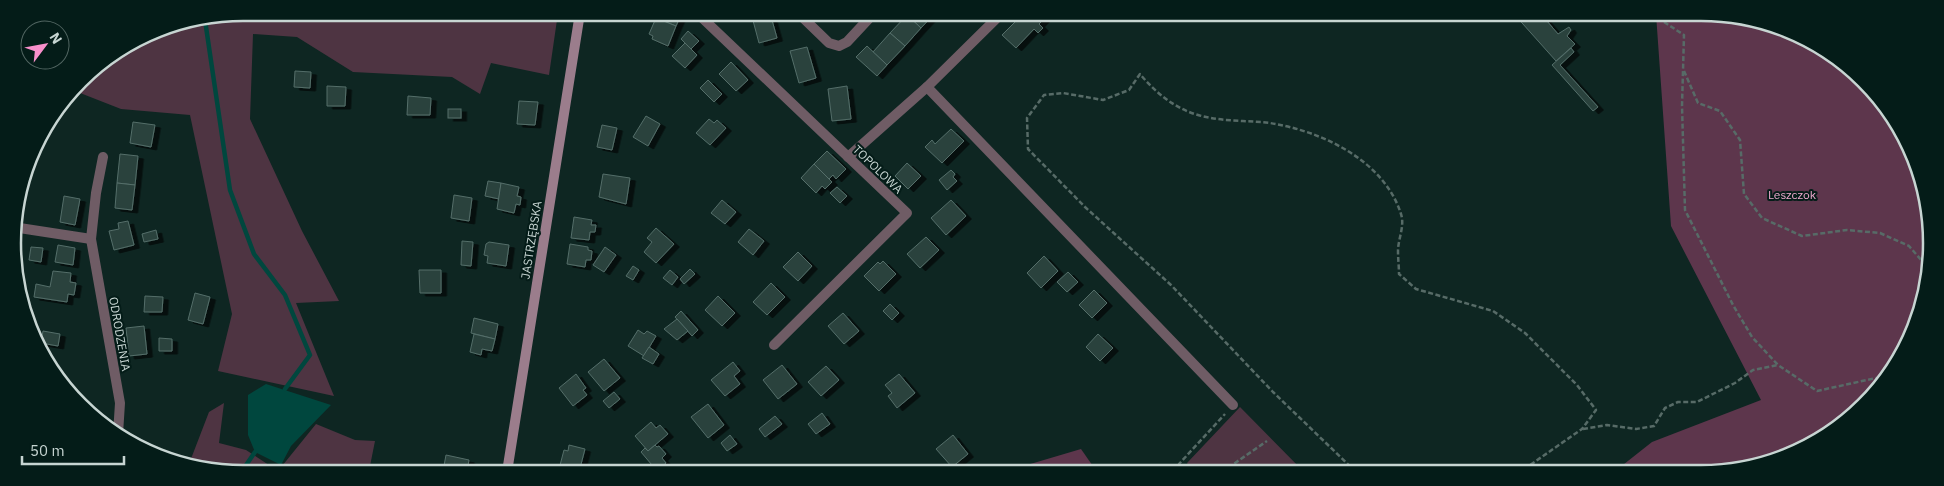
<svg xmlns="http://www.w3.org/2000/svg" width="1944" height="486" font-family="'IBM Plex Sans',sans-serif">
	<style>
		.green { fill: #4e3442 }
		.forest { fill: #5d364c }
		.water { fill: #00473e }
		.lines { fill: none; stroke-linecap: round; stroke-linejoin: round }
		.stream { stroke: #00473e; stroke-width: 4.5 }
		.building { fill: #2a423e; stroke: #546e69; filter: url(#shadow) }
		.path { stroke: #576b67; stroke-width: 2.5; stroke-dasharray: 5 2.5; stroke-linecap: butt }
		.street { stroke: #6f5c65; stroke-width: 10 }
		.secondary { stroke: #9b7d8c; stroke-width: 10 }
		.labels { text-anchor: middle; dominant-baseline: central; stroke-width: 4; stroke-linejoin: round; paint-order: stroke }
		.street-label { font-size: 12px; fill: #c7d5d2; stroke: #041c18 }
		.park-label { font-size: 12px; fill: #eda8cd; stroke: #041c18 }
		.rim { fill: none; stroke: #c7d5d2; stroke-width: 2.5 }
	</style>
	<defs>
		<filter id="shadow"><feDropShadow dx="5.5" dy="3" stdDeviation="0" flood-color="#0009"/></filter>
	</defs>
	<rect width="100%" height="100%" fill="#0e2622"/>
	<g class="green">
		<polygon points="243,13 558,13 549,75 491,63 480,94 452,77 353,72 297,37 253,34 250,119 302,231 339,301 296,303 334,396 218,371 232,314 190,115 121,109 75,91 91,70 155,30"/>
		<polygon points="224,403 219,443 246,450 278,471 316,424 355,440 375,441 369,471 213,471 189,464 209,412"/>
		<polygon points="1240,407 1304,472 1185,472 1190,468 1187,463"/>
	</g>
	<g class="forest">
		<polygon points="1656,14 1731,15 1816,44 1884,103 1924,184 1929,273 1908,345 1864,406 1803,450 1731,472 1614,472 1652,442 1761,400 1671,226"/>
		<polygon points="1081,449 1097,472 1008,472 1010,470"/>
	</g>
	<polygon class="water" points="266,384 331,405 291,446 281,465 255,452 248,435 248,395"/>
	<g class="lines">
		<g class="stream">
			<polyline points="205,20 230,190 254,254 285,295 310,355 285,389"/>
			<polyline points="242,471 255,452"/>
		</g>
	</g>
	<g class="building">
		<polygon points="658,13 682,13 676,26 656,18"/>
		<polygon points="751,13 770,13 777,38 759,43"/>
		<polygon points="908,13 935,13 921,28 907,15"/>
		<polygon points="1023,14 1049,14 1039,24 1043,28 1038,33 1034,29 1016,48 1002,35"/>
		<polygon points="1514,14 1541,14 1558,34 1569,27 1571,30 1567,36 1575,44 1556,61"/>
		<polygon points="907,15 921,28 905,46 890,33"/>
		<polygon points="656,18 676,26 668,46 652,39 653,36 649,34"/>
		<polygon points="688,31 699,41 691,49 681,39"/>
		<polygon points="890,33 905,46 887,65 873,52"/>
		<polygon points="685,43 697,55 685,68 672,56"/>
		<polygon points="867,46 887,65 877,76 856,57"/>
		<polygon points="807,47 816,78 799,83 790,51"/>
		<polygon points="1571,48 1574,52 1560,65 1598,107 1593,111 1552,65"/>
		<polygon points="731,62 748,80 736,91 719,74"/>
		<polygon points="295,71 311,72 310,88 294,87"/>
		<polygon points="708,80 722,94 714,102 700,88"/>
		<polygon points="327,86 346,87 345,106 327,106"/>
		<polygon points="847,86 851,119 832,121 828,89"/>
		<polygon points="408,96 431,98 430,115 407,115"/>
		<polygon points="519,101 538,102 535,125 517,124"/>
		<rect x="448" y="109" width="13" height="9"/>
		<polygon points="646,116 660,124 648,146 633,137"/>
		<polygon points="709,119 714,123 717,120 726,128 710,145 696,133"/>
		<polygon points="133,122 155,125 151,147 130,143"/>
		<polygon points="602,125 617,128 612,150 597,147"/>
		<polygon points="951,129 964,141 942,163 925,147 932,140 935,144"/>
		<polygon points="827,151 846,169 836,179 833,175 829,179 814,164"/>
		<polygon points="120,154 138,156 135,185 117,183"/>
		<polygon points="907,163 921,176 908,189 895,176"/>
		<polygon points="814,164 832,182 825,189 822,186 816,193 801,178"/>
		<polygon points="951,170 955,174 953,177 957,181 947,190 939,180"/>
		<polygon points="603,174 630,178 626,204 599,197"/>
		<polygon points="488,181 501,183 499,199 485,196"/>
		<polygon points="117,183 135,185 132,210 115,208"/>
		<polygon points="501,183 519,187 517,196 521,197 520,205 516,204 514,213 497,209"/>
		<polygon points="837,187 847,196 840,203 830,193"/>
		<polygon points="454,195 472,198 469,221 451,218"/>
		<polygon points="64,196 80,199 75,225 60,222"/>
		<polygon points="722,200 736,212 725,224 711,213"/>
		<polygon points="951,200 966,216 946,235 931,218"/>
		<polygon points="574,217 592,220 591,225 596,225 595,232 590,232 589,240 571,238"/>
		<polygon points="128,221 134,245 114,250 109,231 119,229 118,223"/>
		<polygon points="656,228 674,244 656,263 644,252 652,242 647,238"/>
		<polygon points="749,229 764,241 753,255 738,242"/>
		<polygon points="156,230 158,239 144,242 142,234"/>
		<polygon points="926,237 939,250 920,268 907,254"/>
		<polygon points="462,241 473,242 471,266 461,265"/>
		<polygon points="489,242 509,245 506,266 487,263 488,256 484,255 486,244"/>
		<polygon points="570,244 588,247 588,250 592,251 591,260 586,260 585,267 567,264"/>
		<polygon points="58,245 75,248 73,265 55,262"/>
		<polygon points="31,247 43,248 41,262 29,260"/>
		<polygon points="605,247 616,255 604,272 593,265"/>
		<polygon points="798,252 812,266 798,281 783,267"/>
		<polygon points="1044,256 1058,271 1041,288 1027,273"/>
		<polygon points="883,261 896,274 879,291 864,276 878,262 880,264"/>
		<polygon points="633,266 639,270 633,280 626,276"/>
		<polygon points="690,269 695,274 684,284 680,279"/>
		<polygon points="419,270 441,270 441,293 420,293"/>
		<polygon points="670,270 678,277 672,285 663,278"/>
		<polygon points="53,271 71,273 70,282 76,283 74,295 68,294 67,302 34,297 36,284 50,287"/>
		<polygon points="1068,272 1078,282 1067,292 1057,282"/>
		<polygon points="771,283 785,297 767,315 753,302"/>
		<polygon points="1094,290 1107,303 1092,318 1079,305"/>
		<polygon points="195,293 210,297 203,324 188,320"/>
		<polygon points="145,296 163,297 162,312 144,312"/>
		<polygon points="718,296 735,313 722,326 705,310"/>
		<polygon points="890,304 899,313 892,320 883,311"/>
		<polygon points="681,311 698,330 692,336 675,317"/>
		<polygon points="843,313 859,331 844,344 828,326"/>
		<polygon points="474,318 498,324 495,339 471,333"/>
		<polygon points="677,319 688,331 677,340 664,329"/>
		<polygon points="144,326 147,354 129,356 126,328"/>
		<polygon points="638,330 644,334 647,331 656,336 644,356 628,346"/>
		<polygon points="43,331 60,334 58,346 41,343"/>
		<polygon points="474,334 495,339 492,351 482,349 481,355 470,352"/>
		<polygon points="1098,334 1113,348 1100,361 1086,347"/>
		<polygon points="159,338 172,339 172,351 159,351"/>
		<polygon points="649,347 659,354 653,364 642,358"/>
		<polygon points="604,359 620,378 604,391 588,372"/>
		<polygon points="733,362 740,371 734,376 740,384 725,396 711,380"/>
		<polygon points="782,365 797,384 778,399 763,380"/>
		<polygon points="826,366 839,380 821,396 808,382"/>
		<polygon points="576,374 586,388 583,390 587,395 573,406 559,388"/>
		<polygon points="899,374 915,393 897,408 888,396 892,393 885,385"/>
		<polygon points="614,392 620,399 609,408 603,401"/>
		<polygon points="708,404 724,425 708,438 691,417"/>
		<polygon points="822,413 830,424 816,434 808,424"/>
		<polygon points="775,416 782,424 765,437 759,429"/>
		<polygon points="651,422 656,428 660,425 668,434 648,451 635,436"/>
		<polygon points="730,435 737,444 727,451 721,443"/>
		<polygon points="953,435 968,454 952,467 936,449"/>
		<polygon points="569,445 585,449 579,472 559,469 564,450 568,451"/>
		<polygon points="655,445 657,447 659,446 666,454 662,458 666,463 657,471 641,452 645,448 648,451"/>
		<polygon points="446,455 469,460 467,471 443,471"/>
	</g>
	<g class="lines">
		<g class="path">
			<polyline points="1664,22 1684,35 1682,106 1685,210 1733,305 1752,337 1778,365 1817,391 1885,376"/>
			<polyline points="1684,71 1698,103 1720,111 1740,140 1744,194 1762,218 1802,236 1847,230 1880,233 1909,246 1929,269"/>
			<polyline points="1583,429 1607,425 1636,429 1654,426 1665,408 1678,402 1697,402 1735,383 1753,370 1778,365"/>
			<polyline points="1184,472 1179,464 1225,414"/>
			<polyline points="1222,472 1267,441"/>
			<path d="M1356 472 1273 392 1171 285 1085 207 1028 149 1027 118 1044 95 1063 93 1103 100 1129 90 1140 74C1156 93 1174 108 1198 115 1222 122 1246 120 1270 123 1321 131 1384 160 1401 214 1405 226 1398 239 1398 251 1398 259 1399 267 1399 274L1416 289 1493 311 1525 333 1577 385 1596 410 1582 429 1520 472"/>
		</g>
		<g class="street">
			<polyline points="697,13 907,213 774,345"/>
			<polyline points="798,13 829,43 839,46 847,42 874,13"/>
			<polyline points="927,87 1233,405"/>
			<polyline points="103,157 96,193 91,239 120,403 118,434"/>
			<polyline points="848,157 927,87 1001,14"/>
			<polyline points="13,227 91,239"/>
		</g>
		<polyline class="secondary" points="507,472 580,13"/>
	</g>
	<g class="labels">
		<g class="street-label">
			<text transform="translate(878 169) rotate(44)">TOPOLOWA</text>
			<text transform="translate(531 240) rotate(-81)">JASTRZĘBSKA</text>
			<text transform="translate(120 334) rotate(80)">ODRODZENIA</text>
		</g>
		<g class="park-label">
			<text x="1792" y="194">Leszczok</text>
		</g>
	</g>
	<path d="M0 0H1944V486H0ZM243 21H1701A222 222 0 0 1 1923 243V243A222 222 0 0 1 1701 465H243A222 222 0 0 1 21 243V243A222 222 0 0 1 243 21Z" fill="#041c18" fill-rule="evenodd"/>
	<path class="rim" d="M243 21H1701A222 222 0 0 1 1923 243V243A222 222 0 0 1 1701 465H243A222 222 0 0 1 21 243V243A222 222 0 0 1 243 21Z"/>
	<g transform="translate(45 45) rotate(58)"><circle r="24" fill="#041c18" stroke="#526662"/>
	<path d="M0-4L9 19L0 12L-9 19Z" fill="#f890cb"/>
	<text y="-8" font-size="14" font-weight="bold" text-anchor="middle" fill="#c7d5d2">N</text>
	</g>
	<path d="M22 456v8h102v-8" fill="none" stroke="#c7d5d2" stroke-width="2.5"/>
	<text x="30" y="456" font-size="15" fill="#c7d5d2" stroke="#041c18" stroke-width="4" paint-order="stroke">50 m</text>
</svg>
